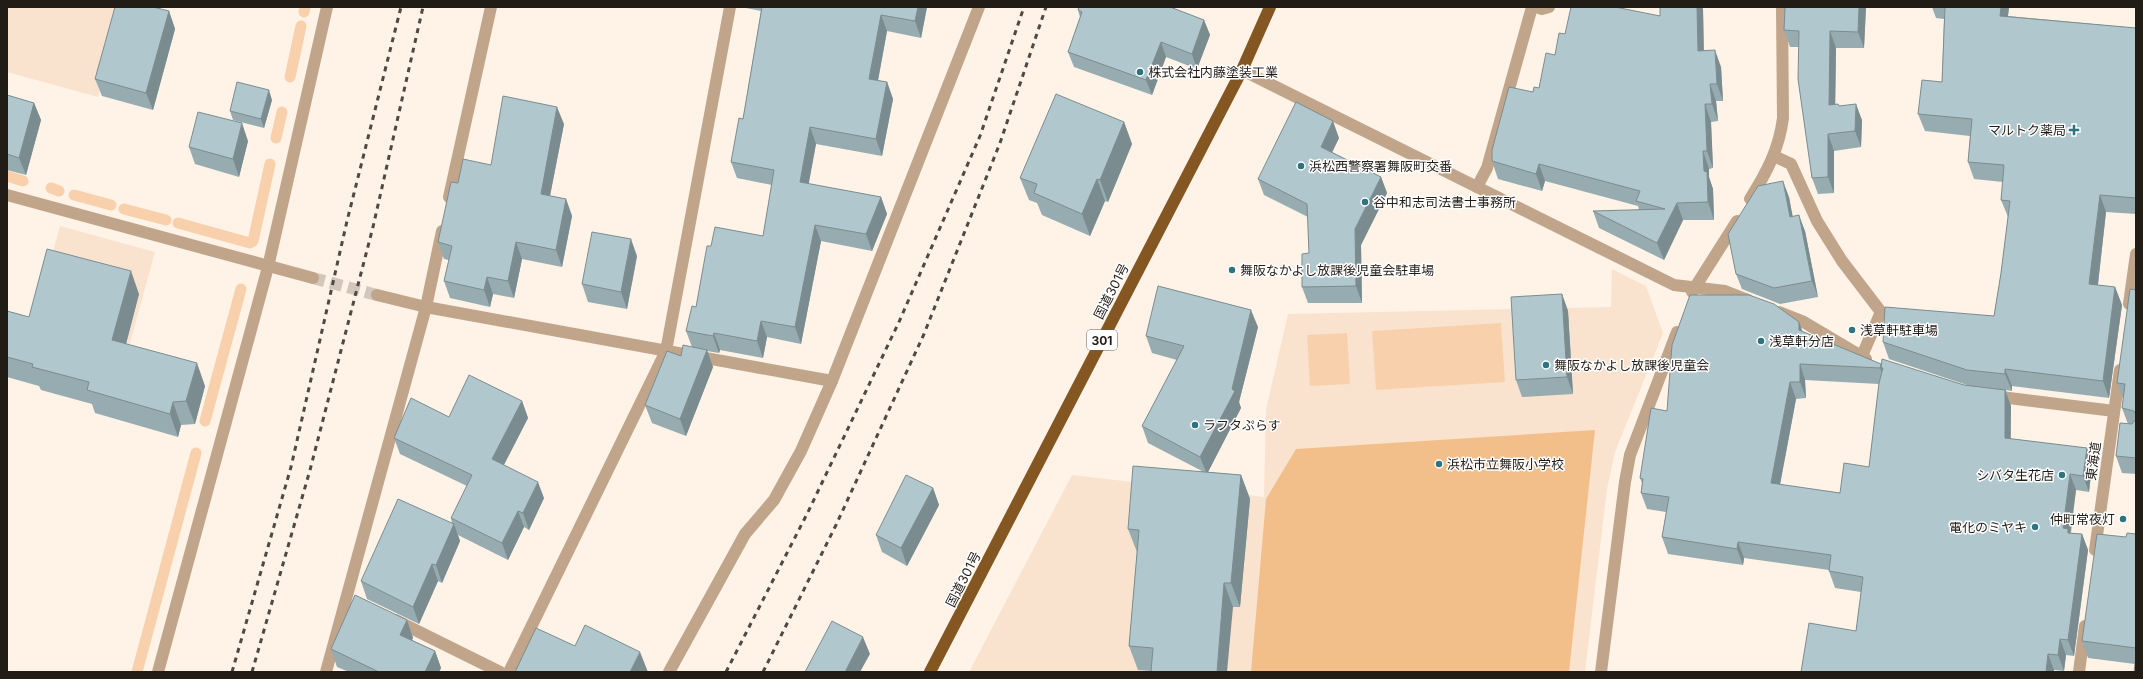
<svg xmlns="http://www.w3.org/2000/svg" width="2143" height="679" font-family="Inter,'Noto Sans JP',sans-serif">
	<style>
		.built { fill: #f9e3ce }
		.green { fill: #f2bf8b }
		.water { fill: #f8d1ac }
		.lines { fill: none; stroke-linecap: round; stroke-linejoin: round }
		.stream { stroke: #f8d1ac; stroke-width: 11 }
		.minor-tunnel { stroke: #d3c7bd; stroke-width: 12; stroke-dasharray: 12 6; stroke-linecap: butt }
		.minor { stroke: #c0a58a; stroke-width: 12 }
		.tertiary { stroke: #c0a58a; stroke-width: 12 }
		.trunk { stroke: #845622; stroke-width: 12 }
		.rail { stroke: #504842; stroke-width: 3; stroke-dasharray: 5 5; stroke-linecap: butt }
		.wall { fill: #97acb0; fill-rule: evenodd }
		.shaded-wall { fill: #7b8c90 }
		.building { fill: #b0c8cd; stroke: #7b8c90 }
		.poi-dot { fill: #2d7380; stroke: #fff; stroke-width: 1.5 }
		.labels { text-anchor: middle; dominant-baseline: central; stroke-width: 3; stroke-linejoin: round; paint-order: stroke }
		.shield { fill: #fff; stroke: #64605d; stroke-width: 1 }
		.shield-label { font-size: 12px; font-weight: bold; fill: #221c17 }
		.poi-label { font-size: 13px; fill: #221c17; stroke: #fff; text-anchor: start }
		.street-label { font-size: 13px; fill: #221c17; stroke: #fff }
	</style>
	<rect width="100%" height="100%" fill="#fff2e6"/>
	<g class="built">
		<polygon points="7,7 123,7 98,97 7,72"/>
		<polygon points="60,226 155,252 129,347 34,321"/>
		<polygon points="1612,269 1646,286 1663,333 1615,452 1607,489 1585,672 969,672 1072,475 1264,497 1266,410 1288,314 1611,307"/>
	</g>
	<polygon class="green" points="1595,430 1569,672 1251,672 1266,499 1296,449"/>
	<g class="water">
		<polygon points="1501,323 1505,382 1376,390 1372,331"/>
		<polygon points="1347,333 1350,384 1310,386 1307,335"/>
	</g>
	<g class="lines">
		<g class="stream">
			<polyline points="304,12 305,7"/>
			<polyline points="290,77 301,26"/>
			<polyline points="276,138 282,112"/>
			<polyline points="7,176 23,181"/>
			<polyline points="51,188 59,191"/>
			<polyline points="74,195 111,205"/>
			<polyline points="124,209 166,220"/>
			<polyline points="178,223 250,243"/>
			<polyline points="253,241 270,164"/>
			<polyline points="205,421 241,289"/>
			<polyline points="137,672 196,453"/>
		</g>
		<polyline class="minor-tunnel" points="313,278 377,295"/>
		<g class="minor">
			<polyline points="1536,7 1542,9 1549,7"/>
			<polyline points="1242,70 1674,285 1725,291 1748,300"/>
			<polyline points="1774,156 1791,164 1817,221 1842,261 1881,312 1861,358"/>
			<polyline points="1477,187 1487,168 1532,7"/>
			<polyline points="7,195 313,278"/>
			<polyline points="449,197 491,7"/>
			<path d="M1750 199C1767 172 1779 149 1783 118L1782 7"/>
			<polyline points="1692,292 1737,221"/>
			<polyline points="377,295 426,307 832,381"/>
			<polyline points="2129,304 2136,254"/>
			<polyline points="1779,312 1802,321 1866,359"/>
			<polyline points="1993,396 2114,411"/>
			<polyline points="2095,550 2120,370"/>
			<polyline points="395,620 500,672"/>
			<polyline points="326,672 426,307 442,231"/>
			<polyline points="509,672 666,351 730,7"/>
			<polyline points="669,672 745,534 774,500 801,451 832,381 979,7"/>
			<polyline points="1601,672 1625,482 1630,455 1677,332"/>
			<polyline points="2079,672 2085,626"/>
		</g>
		<polyline class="tertiary" points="158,672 268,267 327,7"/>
		<polyline class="trunk" points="930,672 1242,70 1270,7"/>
		<g class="rail">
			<polyline points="232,672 291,467 347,221 401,7"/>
			<polyline points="252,672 310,470 373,227 423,7"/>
			<polyline points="726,672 808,512 899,322 980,136 1024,7"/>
			<polyline points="763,672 836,525 924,334 1000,143 1046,7"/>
		</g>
	</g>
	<g class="wall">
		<polygon points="746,7 927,7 921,38 887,31 878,81 887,82 893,99 882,156 816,144 808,184 881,197 887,214 872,251 821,241 801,344 767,337 763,358 720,350 719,353 707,351 713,367 686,436 652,423 645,405 681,356 692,347 686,331 696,307 711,246 763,236 772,185 737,178 731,162 743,119 761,11 746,8"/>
		<polygon points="1079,7 1173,7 1173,8 1204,20 1210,35 1197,69 1166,57 1152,95 1074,67 1068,52 1080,17 1078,10"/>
		<polygon points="1660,7 1702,7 1703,9 1704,50 1721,67 1723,101 1716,101 1718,121 1711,122 1713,168 1709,169 1709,177 1713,189 1714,220 1683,220 1664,260 1599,228 1593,211 1639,210 1638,206 1545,181 1542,191 1498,179 1492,161 1533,92 1539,88 1565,34 1660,16"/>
		<polygon points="1866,7 1864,48 1836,48 1835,104 1862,120 1861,147 1834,151 1834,193 1818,194 1812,178 1799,47 1790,47 1784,30"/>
		<path d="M1932 7H2009L2008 16 2136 28V214L2106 212 2098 285 2115 287 2122 305 2109 398 2012 386V391L2006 390 2011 406V439L2087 448 2092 465 2089 492 2076 490 2071 533 2082 534 2088 550 2074 656 2066 655 2064 671 2054 670V672H1801L1856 631 1861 592 1835 588 1829 571V570L1744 558 1743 565 1668 554 1662 537 1666 512 1647 509 1641 493 1642 483 1640 478 1667 411 1803 332 1882 366 1964 385 1970 386 1889 359 1883 342 1994 316 2001 273 2008 217 2001 200 2003 182 1974 179 1968 162 1970 136 1925 131 1918 114 1942 82 1944 19 1936 18ZM1805 380 1879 384 1869 467 1840 493 1780 485 1796 399 1806 398Z"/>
		<polygon points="169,11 175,29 153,110 102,96 95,79"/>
		<polygon points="7,95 34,103 41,120 26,175 7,170"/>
		<polygon points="272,100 264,128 233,120 230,111"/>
		<polygon points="1124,122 1132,144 1108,202 1105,201 1090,236 1042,215 1037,203 1029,200 1020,178"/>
		<polygon points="564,124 550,196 566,199 572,216 562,267 522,259 514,298 493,294 490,307 450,298 444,281 449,260 444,259 438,242 491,165"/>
		<polygon points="1339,138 1332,152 1381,177 1387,193 1361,245 1362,303 1308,303 1302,287 1309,253 1308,217 1264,195 1258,179"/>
		<polygon points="248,141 239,177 195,164 189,147"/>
		<polygon points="1789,197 1792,216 1805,231 1818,297 1780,304 1742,289 1736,274"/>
		<polygon points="637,256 627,309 588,302 582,284"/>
		<polygon points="2136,290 2136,474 2122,473 2116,456 2128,424 2122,408 2123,399 2117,383"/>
		<polygon points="139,294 126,344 205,386 195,424 181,425 178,437 95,413 92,404 41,390 39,386 7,377 7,311 29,317"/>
		<polygon points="1562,294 1568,311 1573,394 1522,397 1516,380"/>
		<polygon points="1258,327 1239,402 1241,408 1208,472 1241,475 1250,499 1240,607 1233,607 1151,671 1138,670 1129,646 1137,552 1128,529 1202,471 1148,443 1142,426 1177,360 1152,353 1146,336"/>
		<polygon points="522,401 528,418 504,465 544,498 529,530 524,527 508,560 458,535 460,541 442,583 438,581 419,624 367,599 361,581 452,523 451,518 467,486 400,454 394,438 449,417"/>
		<polygon points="933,488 939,505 907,566 882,552 876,535"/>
		<polygon points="2136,534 2136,672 2135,664 2088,658 2082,641 2126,537"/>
		<polygon points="407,620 413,638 412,640 435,651 441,668 439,672 349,672 337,667 331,649"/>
	</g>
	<g class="shaded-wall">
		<polygon points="918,7 927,7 921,38 915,21"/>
		<polygon points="1697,7 1702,7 1703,9 1704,68 1698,51"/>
		<polygon points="1859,7 1866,7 1864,48 1858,32"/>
		<polygon points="2001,7 2009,7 2006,33 2000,16"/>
		<polygon points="169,11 175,29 153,110 146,93"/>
		<polygon points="881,15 887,31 875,96 869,79"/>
		<polygon points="1204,20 1210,35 1197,69 1192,54"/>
		<polygon points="1830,31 1836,48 1835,122 1829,105"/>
		<polygon points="1161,42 1166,57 1152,95 1146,80"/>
		<polygon points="1715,50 1721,67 1723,101 1717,84"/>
		<polygon points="887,82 893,99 882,156 876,139"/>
		<polygon points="1710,84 1716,101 1718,121 1712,104"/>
		<polygon points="269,90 272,100 264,128 261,119"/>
		<polygon points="34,103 41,120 26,175 19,158"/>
		<polygon points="1705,104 1711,122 1713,168 1707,151"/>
		<polygon points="1856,104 1862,120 1861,147 1855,131"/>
		<polygon points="557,107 564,124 547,211 541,194"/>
		<polygon points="1333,121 1339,138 1327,163 1321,147"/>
		<polygon points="1124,122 1132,144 1108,202 1100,180"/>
		<polygon points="242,123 248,141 239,177 233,159"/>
		<polygon points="810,127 816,144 806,199 800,182"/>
		<polygon points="1828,134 1834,151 1834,193 1828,177"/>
		<polygon points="1703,151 1709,169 1709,177 1713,189 1714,220 1708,202 1704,171"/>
		<polygon points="1539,164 1545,181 1542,191 1536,174"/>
		<polygon points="1381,177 1387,193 1361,245 1362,303 1356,286 1355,229"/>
		<polygon points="1097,179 1105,201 1090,236 1082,214"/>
		<polygon points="1783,181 1789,197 1796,233 1790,217"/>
		<polygon points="2100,195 2106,212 2096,301 2089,284"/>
		<polygon points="881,197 887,214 872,251 866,234"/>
		<polygon points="566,199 572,216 562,267 556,250"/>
		<polygon points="1677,203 1683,220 1664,260 1657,243"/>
		<polygon points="1799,215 1805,231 1818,297 1812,281"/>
		<polygon points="815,225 821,241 801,344 795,327"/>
		<polygon points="631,239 637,256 627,309 621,292"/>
		<polygon points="516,242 522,259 514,298 508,281"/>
		<polygon points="131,271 139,294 121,363 112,340"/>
		<polygon points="487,277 493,294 490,307 484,290"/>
		<polygon points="2115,287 2122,305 2109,398 2103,381"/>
		<polygon points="1562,294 1568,311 1573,394 1567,377"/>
		<polygon points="1251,310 1258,327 1239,402 1241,408 1207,474 1200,457 1232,389"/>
		<polygon points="761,321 767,337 763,358 757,341"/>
		<polygon points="1799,322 1805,338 1799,330"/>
		<polygon points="714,333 720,350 719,353 713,336"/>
		<polygon points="707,350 713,367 686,436 680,419"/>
		<polygon points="197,363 205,386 195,424 186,401"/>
		<polygon points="1800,364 1805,380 1806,398 1800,382"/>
		<polygon points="1881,364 1887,382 1886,384 1880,368"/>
		<polygon points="2005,369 2012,386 2012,391 2005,374"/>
		<polygon points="1790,382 1796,399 1777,500 1771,483"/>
		<polygon points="2005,390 2011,406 2010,454 2005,438"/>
		<polygon points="522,401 528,418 498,476 492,459"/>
		<polygon points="173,402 181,425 178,437 170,414"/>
		<polygon points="2087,448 2092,465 2089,492 2083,476"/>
		<polygon points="2070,474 2076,490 2070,535 2063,528"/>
		<polygon points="1241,475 1250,499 1240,607 1231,583"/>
		<polygon points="538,482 544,498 529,530 523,513"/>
		<polygon points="933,488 939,505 907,566 901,548"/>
		<polygon points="518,511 524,527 508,560 502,543"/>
		<polygon points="454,524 460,541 442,583 436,565"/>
		<polygon points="2082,534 2088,550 2074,656 2068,640"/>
		<polygon points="1738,542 1744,558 1743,565 1737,549"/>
		<polygon points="432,564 438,581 419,624 413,607"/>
		<polygon points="1224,583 1233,607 1227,672 1217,672"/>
		<polygon points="407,620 413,638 406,652 400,635"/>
		<polygon points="863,637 870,654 860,672 845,672"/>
		<polygon points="2060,639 2066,655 2064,671 2058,655"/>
		<polygon points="435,651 441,668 439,672 425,672"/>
		<polygon points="640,652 648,672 630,672"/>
		<polygon points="2048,654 2054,670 2054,672 2046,672"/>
	</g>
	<g class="building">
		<polygon points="115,7 153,7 169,11 146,93 95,79"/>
		<polygon points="762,7 918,7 915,21 881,15 869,79 887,82 876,139 810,127 800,182 881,197 866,234 815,225 795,327 761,321 757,341 714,333 713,336 686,331 692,306 696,307 707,246 711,246 715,227 763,236 774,170 731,162 739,118 743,119"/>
		<polygon points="1079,7 1170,7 1204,20 1192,54 1161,42 1146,80 1068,52 1082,12 1078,10"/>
		<polygon points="1571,7 1615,7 1660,16 1660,7 1697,7 1698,51 1715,50 1717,84 1710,84 1712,104 1705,104 1707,151 1703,151 1704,171 1707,172 1708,202 1677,203 1657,243 1593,211 1665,209 1636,201 1640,191 1539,164 1536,174 1492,161 1492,150 1509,87 1533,92 1534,87 1539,88 1546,53 1555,55 1559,33 1565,34"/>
		<polygon points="1785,7 1859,7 1858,32 1830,31 1829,105 1838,104 1839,106 1856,104 1855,131 1828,134 1828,177 1812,178 1798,79 1799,31 1784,30"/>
		<polygon points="1945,7 2001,7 2000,16 2136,28 2136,198 2100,195 2089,284 2115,287 2103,381 2005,369 2005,374 1967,370 1883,342 1885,307 1994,316 2001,273 2010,201 2001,200 2004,165 1968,162 1972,119 1918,114 1922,80 1942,82"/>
		<polygon points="237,82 269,90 261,119 230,111"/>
		<polygon points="1056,94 1124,122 1100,180 1097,179 1082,214 1034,193 1037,184 1020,178"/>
		<polygon points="7,95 34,103 19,158 7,154"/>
		<polygon points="503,96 557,107 541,194 566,199 556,250 516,242 508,281 487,277 484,290 444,281 452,246 438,242 451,182 458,183 463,159 491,165"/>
		<polygon points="1296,102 1333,121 1321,147 1381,177 1355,229 1356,286 1302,287 1302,254 1309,253 1307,204 1258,179"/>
		<polygon points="198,112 242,123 233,159 189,147"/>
		<polygon points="1783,181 1790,217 1799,215 1812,281 1774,288 1736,274 1728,234 1758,186"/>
		<polygon points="592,232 631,239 621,292 582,284"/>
		<polygon points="47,249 131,271 112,340 197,363 186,401 173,402 170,414 87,390 89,382 32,367 33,364 7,357 7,311 29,317"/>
		<polygon points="1158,286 1251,310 1232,389 1235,391 1200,457 1142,426 1184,346 1146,336"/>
		<polygon points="2130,289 2136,290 2136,415 2134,411 2122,408 2125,384 2117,383"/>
		<polygon points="1562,294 1567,377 1516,380 1511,297"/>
		<polygon points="1690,295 1749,295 1774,304 1799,322 1799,330 1881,364 1880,368 1800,364 1800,382 1790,382 1771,483 1840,493 1844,463 1869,467 1879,383 1883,368 1881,368 1882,359 1964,385 2005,390 2005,438 2087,448 2083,476 2070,474 2063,528 2068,529 2068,533 2082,534 2068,640 2060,639 2058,655 2048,654 2046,672 1801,672 1809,623 1856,631 1863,577 1829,571 1831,555 1738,542 1737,549 1662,537 1669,497 1641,493 1643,479 1640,478 1651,408 1667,411 1672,345"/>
		<polygon points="683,345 707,350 680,419 645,405 667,351 681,356"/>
		<polygon points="469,375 522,401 492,459 538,482 523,513 518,511 502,543 451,518 472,475 394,438 411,398 449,417"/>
		<polygon points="2136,419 2136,458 2116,456 2120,423 2132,424"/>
		<polygon points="1133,466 1241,475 1231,583 1224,583 1217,672 1151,672 1153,648 1129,646 1139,530 1128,529"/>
		<polygon points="906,475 933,488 901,548 876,535"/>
		<polygon points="398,499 454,524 436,565 432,564 413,607 361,581"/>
		<polygon points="2127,533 2136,534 2136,648 2082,641 2097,534 2126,537"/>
		<polygon points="355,595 407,620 400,635 435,651 425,672 379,672 331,649"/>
		<polygon points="832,621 863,637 845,672 805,672"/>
		<polygon points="585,625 640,652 630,672 515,672 536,628 575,646"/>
		<polygon points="2136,656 2136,672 2134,672"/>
	</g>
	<g class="poi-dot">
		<circle cx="1140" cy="72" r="4"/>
		<path d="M2072 124h4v4h4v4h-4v4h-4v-4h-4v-4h4z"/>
		<circle cx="1301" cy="166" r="4"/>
		<circle cx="1365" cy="202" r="4"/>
		<circle cx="1232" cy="270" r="4"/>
		<circle cx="1852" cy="330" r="4"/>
		<circle cx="1761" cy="341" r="4"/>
		<circle cx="1546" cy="365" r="4"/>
		<circle cx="1195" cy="425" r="4"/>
		<circle cx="1439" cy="464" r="4"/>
		<circle cx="2062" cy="475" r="4"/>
		<circle cx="2123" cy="519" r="4"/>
		<circle cx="2035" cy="527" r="4"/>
	</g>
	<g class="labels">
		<rect class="shield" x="1087" y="330" width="30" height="20" rx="3"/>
		<g class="shield-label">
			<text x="1102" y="340">301</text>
		</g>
		<g class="poi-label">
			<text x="1148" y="72">株式会社内藤塗装工業</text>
			<text x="2066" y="130" text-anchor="end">マルトク薬局</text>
			<text x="1309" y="166">浜松西警察署舞阪町交番</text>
			<text x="1373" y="202">谷中和志司法書士事務所</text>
			<text x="1240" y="270">舞阪なかよし放課後児童会駐車場</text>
			<text x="1860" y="330">浅草軒駐車場</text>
			<text x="1769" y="341">浅草軒分店</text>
			<text x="1554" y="365">舞阪なかよし放課後児童会</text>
			<text x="1203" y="425">ラフタぷらす</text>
			<text x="1447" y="464">浜松市立舞阪小学校</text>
			<text x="2054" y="475" text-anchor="end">シバタ生花店</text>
			<text x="2115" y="519" text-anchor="end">仲町常夜灯</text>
			<text x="2027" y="527" text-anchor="end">電化のミヤキ</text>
		</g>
		<g class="street-label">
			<text transform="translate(1111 291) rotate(-63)">国道301号</text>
			<text transform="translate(2093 461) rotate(-82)">東海道</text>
			<text transform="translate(963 579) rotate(-63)">国道301号</text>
		</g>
	</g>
	<rect width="2143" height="679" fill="none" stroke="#221c17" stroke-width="16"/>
</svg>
